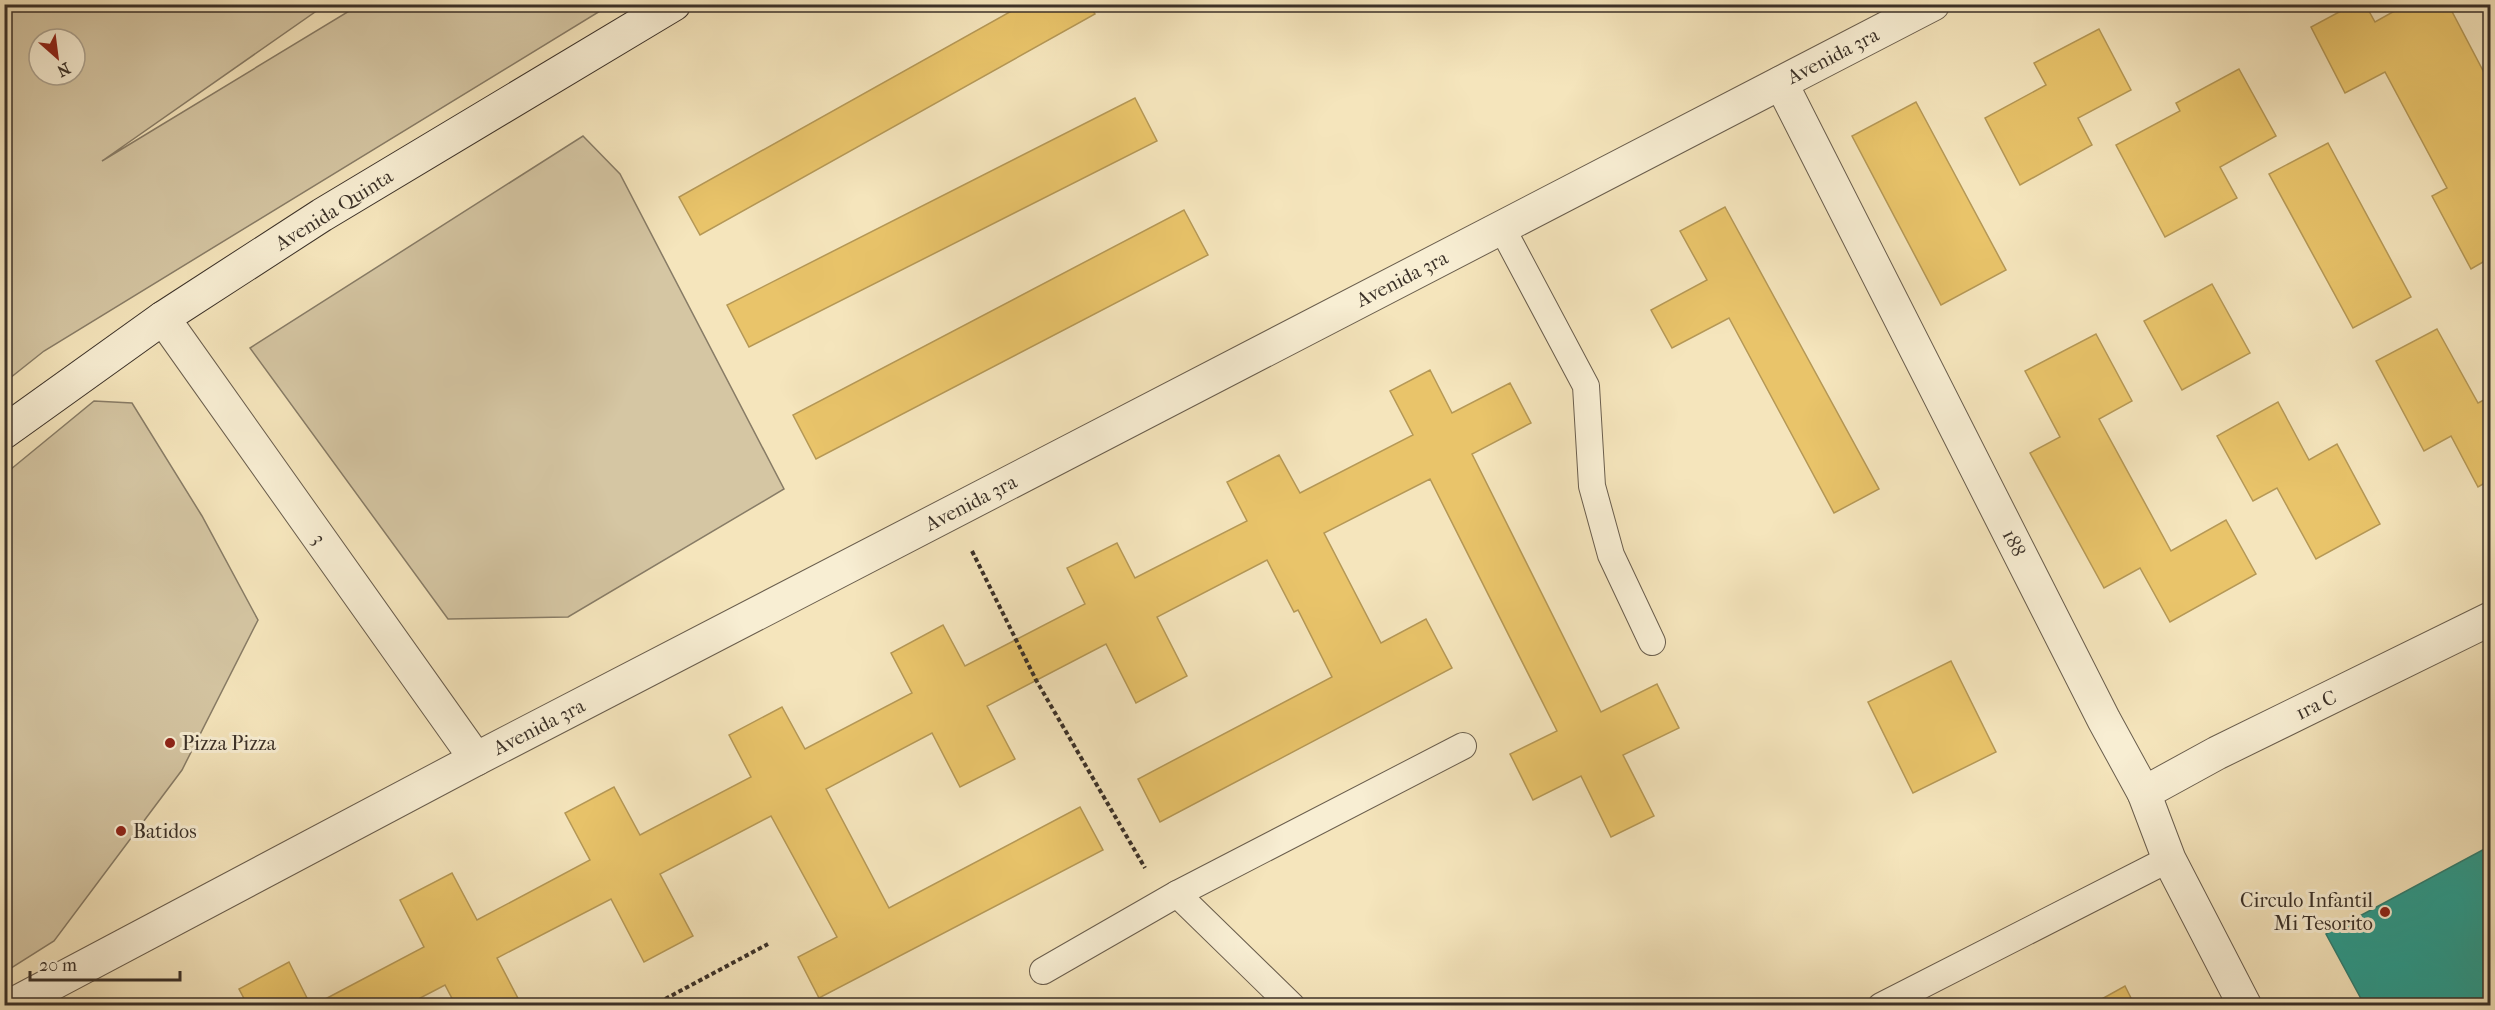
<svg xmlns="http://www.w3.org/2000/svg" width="2495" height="1010" font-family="'IM FELL French Canon',serif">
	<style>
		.green { fill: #d5c6a3; stroke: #887c66; stroke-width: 1.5; fill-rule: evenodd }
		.homes { fill: #e9c46a; stroke: #b59856; stroke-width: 1.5 }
		.schools { fill: #2a9d8f; stroke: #2f7d70; stroke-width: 1.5 }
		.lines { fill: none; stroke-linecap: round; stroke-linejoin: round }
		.service-casing { stroke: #6a5e4d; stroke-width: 28 }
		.minor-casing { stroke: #6a5e4d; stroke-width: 35 }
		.secondary-casing { stroke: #3b3128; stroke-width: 35 }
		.path { stroke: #3b3128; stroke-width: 4; stroke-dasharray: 4.5 3; stroke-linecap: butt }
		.service { stroke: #f8eed3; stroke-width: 26 }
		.minor { stroke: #f8eed3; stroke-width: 33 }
		.secondary { stroke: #f8eed3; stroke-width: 33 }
		.poi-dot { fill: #8f2418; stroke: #f8eed3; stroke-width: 2 }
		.labels { text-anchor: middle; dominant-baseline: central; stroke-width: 6; stroke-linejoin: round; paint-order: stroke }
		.street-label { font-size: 20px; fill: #3b3128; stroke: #f8eed3 }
		.poi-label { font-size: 20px; fill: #3b3128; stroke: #f8eed3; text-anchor: start }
	</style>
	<rect width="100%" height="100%" fill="#f5e5bc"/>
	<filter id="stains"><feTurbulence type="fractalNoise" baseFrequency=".00333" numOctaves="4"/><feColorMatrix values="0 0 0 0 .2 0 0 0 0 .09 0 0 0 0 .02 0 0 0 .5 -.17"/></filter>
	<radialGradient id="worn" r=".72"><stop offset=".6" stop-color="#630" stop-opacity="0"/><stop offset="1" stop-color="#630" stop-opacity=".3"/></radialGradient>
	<g class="green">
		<path d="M5 4 325 5 102 161 359 5H610L44 351 5 382ZM39 39H75V75H39Z"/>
		<polygon points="583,136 620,174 784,489 568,617 448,619 250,348"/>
		<polygon points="94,401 132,403 202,516 258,620 182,770 54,941 5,972 5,474"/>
	</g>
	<g class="homes">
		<polygon points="1024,4 1089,4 1095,14 700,235 679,197"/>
		<polygon points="2354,4 2365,4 2375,22 2407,4 2448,4 2490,84 2490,258 2471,269 2432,196 2447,188 2385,72 2345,93 2311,27"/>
		<polygon points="2099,29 2131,90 2078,118 2092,145 2020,185 1985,118 2046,85 2034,63"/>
		<polygon points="2239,69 2276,136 2220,167 2237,198 2165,237 2116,145 2180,111 2176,103"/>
		<polygon points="1135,98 1157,141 749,347 727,305"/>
		<polygon points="1916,102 2006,270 1941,305 1852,136"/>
		<polygon points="2328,143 2411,297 2353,328 2269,174"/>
		<polygon points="1725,207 1879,489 1834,513 1729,318 1672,348 1651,310 1707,280 1680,231"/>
		<polygon points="1184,210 1208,255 816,459 793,415"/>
		<polygon points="2212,284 2250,353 2182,390 2144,321"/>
		<polygon points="2437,329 2478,403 2490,397 2490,480 2478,487 2451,436 2424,451 2376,361"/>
		<polygon points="2096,334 2132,401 2099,419 2171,551 2226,520 2256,574 2170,622 2140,568 2104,588 2030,453 2060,437 2025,371"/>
		<polygon points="1430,370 1452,413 1510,383 1531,423 1472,454 1601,712 1657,684 1679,728 1623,755 1654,816 1611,837 1581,776 1533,800 1510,754 1557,731 1430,479 1324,533 1381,643 1426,619 1452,668 1160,822 1138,779 1332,677 1298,610 1294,612 1267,560 1157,617 1187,676 1136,703 1106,644 987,706 1015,759 960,787 932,733 826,789 889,908 1080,807 1103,850 819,998 798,957 837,937 771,816 660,874 693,936 644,962 611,899 497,958 522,1006 456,1006 445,985 405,1006 312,1006 424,947 400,900 452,873 477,920 590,860 565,813 614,787 640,835 751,777 729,735 782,707 805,749 912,693 891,653 943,625 965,666 1085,604 1067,568 1117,543 1135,578 1247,521 1227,482 1279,455 1300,493 1413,435 1390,391"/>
		<polygon points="2278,402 2309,460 2337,444 2380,524 2316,559 2277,488 2253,501 2217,436"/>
		<polygon points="1951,661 1996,752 1913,793 1868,702"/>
		<polygon points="289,962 311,1006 248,1006 239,989"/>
		<polygon points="2125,986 2135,1006 2089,1006"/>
	</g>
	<polygon class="schools" points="2490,846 2490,1006 2365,1006 2326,934"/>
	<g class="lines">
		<defs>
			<g id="service">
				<polyline points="1502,228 1586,386 1592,486 1611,555 1652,642"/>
				<polyline points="1177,894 1292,1006"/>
				<polyline points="1043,971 1177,894 1463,746"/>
				<polyline points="1881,1006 2169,859"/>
			</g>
			<g id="minor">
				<polyline points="1781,83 2104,720 2144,793 2169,859 2245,1006"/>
				<polyline points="163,318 476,759"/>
				<polyline points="2144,793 2217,753 2490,619"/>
				<polyline points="10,1006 476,759 1933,4"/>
			</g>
			<polyline id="secondary" points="4,432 163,318 322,215 674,4"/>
		</defs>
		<use href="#service" class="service-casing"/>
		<use href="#minor" class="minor-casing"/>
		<use href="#secondary" class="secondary-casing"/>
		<g class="path">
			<polyline points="972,551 1036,680 1145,868"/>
			<polyline points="652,1006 768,944"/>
		</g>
		<use href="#service" class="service"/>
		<use href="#minor" class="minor"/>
		<use href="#secondary" class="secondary"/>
	</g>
	<g class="poi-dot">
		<circle cx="170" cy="743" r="6"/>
		<circle cx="121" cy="831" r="6"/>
		<circle cx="2385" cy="912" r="6"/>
	</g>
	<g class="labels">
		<g class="street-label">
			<text transform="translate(1833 56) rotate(-27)">Avenida 3ra</text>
			<text transform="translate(334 210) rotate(-32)">Avenida Quinta</text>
			<text transform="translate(1402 279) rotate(-27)">Avenida 3ra</text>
			<text transform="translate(971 503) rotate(-27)">Avenida 3ra</text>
			<text transform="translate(319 539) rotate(55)">3</text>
			<text transform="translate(2014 543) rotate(63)">188</text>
			<text transform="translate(2316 705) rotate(-26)">1ra C</text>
			<text transform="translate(539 727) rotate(-27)">Avenida 3ra</text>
		</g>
		<g class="poi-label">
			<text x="182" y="743">Pizza Pizza</text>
			<text x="133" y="831">Batidos</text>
			<text x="2373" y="900" text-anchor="end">Circulo Infantil<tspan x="2373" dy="23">Mi Tesorito</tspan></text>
		</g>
	</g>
	<rect width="2495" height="1010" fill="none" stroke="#f5e5bc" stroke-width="24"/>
	<rect x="6" y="6" width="2483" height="998" fill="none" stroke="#3b3128" stroke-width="3"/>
	<rect x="12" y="12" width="2471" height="986" fill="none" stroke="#3b3128" stroke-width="1.5"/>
	<g transform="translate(57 57) rotate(152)"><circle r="28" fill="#f8eed3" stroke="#aca28f" stroke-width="1.5"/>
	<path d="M0-4.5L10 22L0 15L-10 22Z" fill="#8f2418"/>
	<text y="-9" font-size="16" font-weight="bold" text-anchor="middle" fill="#3b3128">N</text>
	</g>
	<path d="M30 971v9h150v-9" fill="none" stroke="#3b3128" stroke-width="3"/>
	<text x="39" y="971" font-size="18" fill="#3b3128" stroke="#f8eed3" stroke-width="4.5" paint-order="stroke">20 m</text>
	<rect width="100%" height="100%" filter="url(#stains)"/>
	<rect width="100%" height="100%" fill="url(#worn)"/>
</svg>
